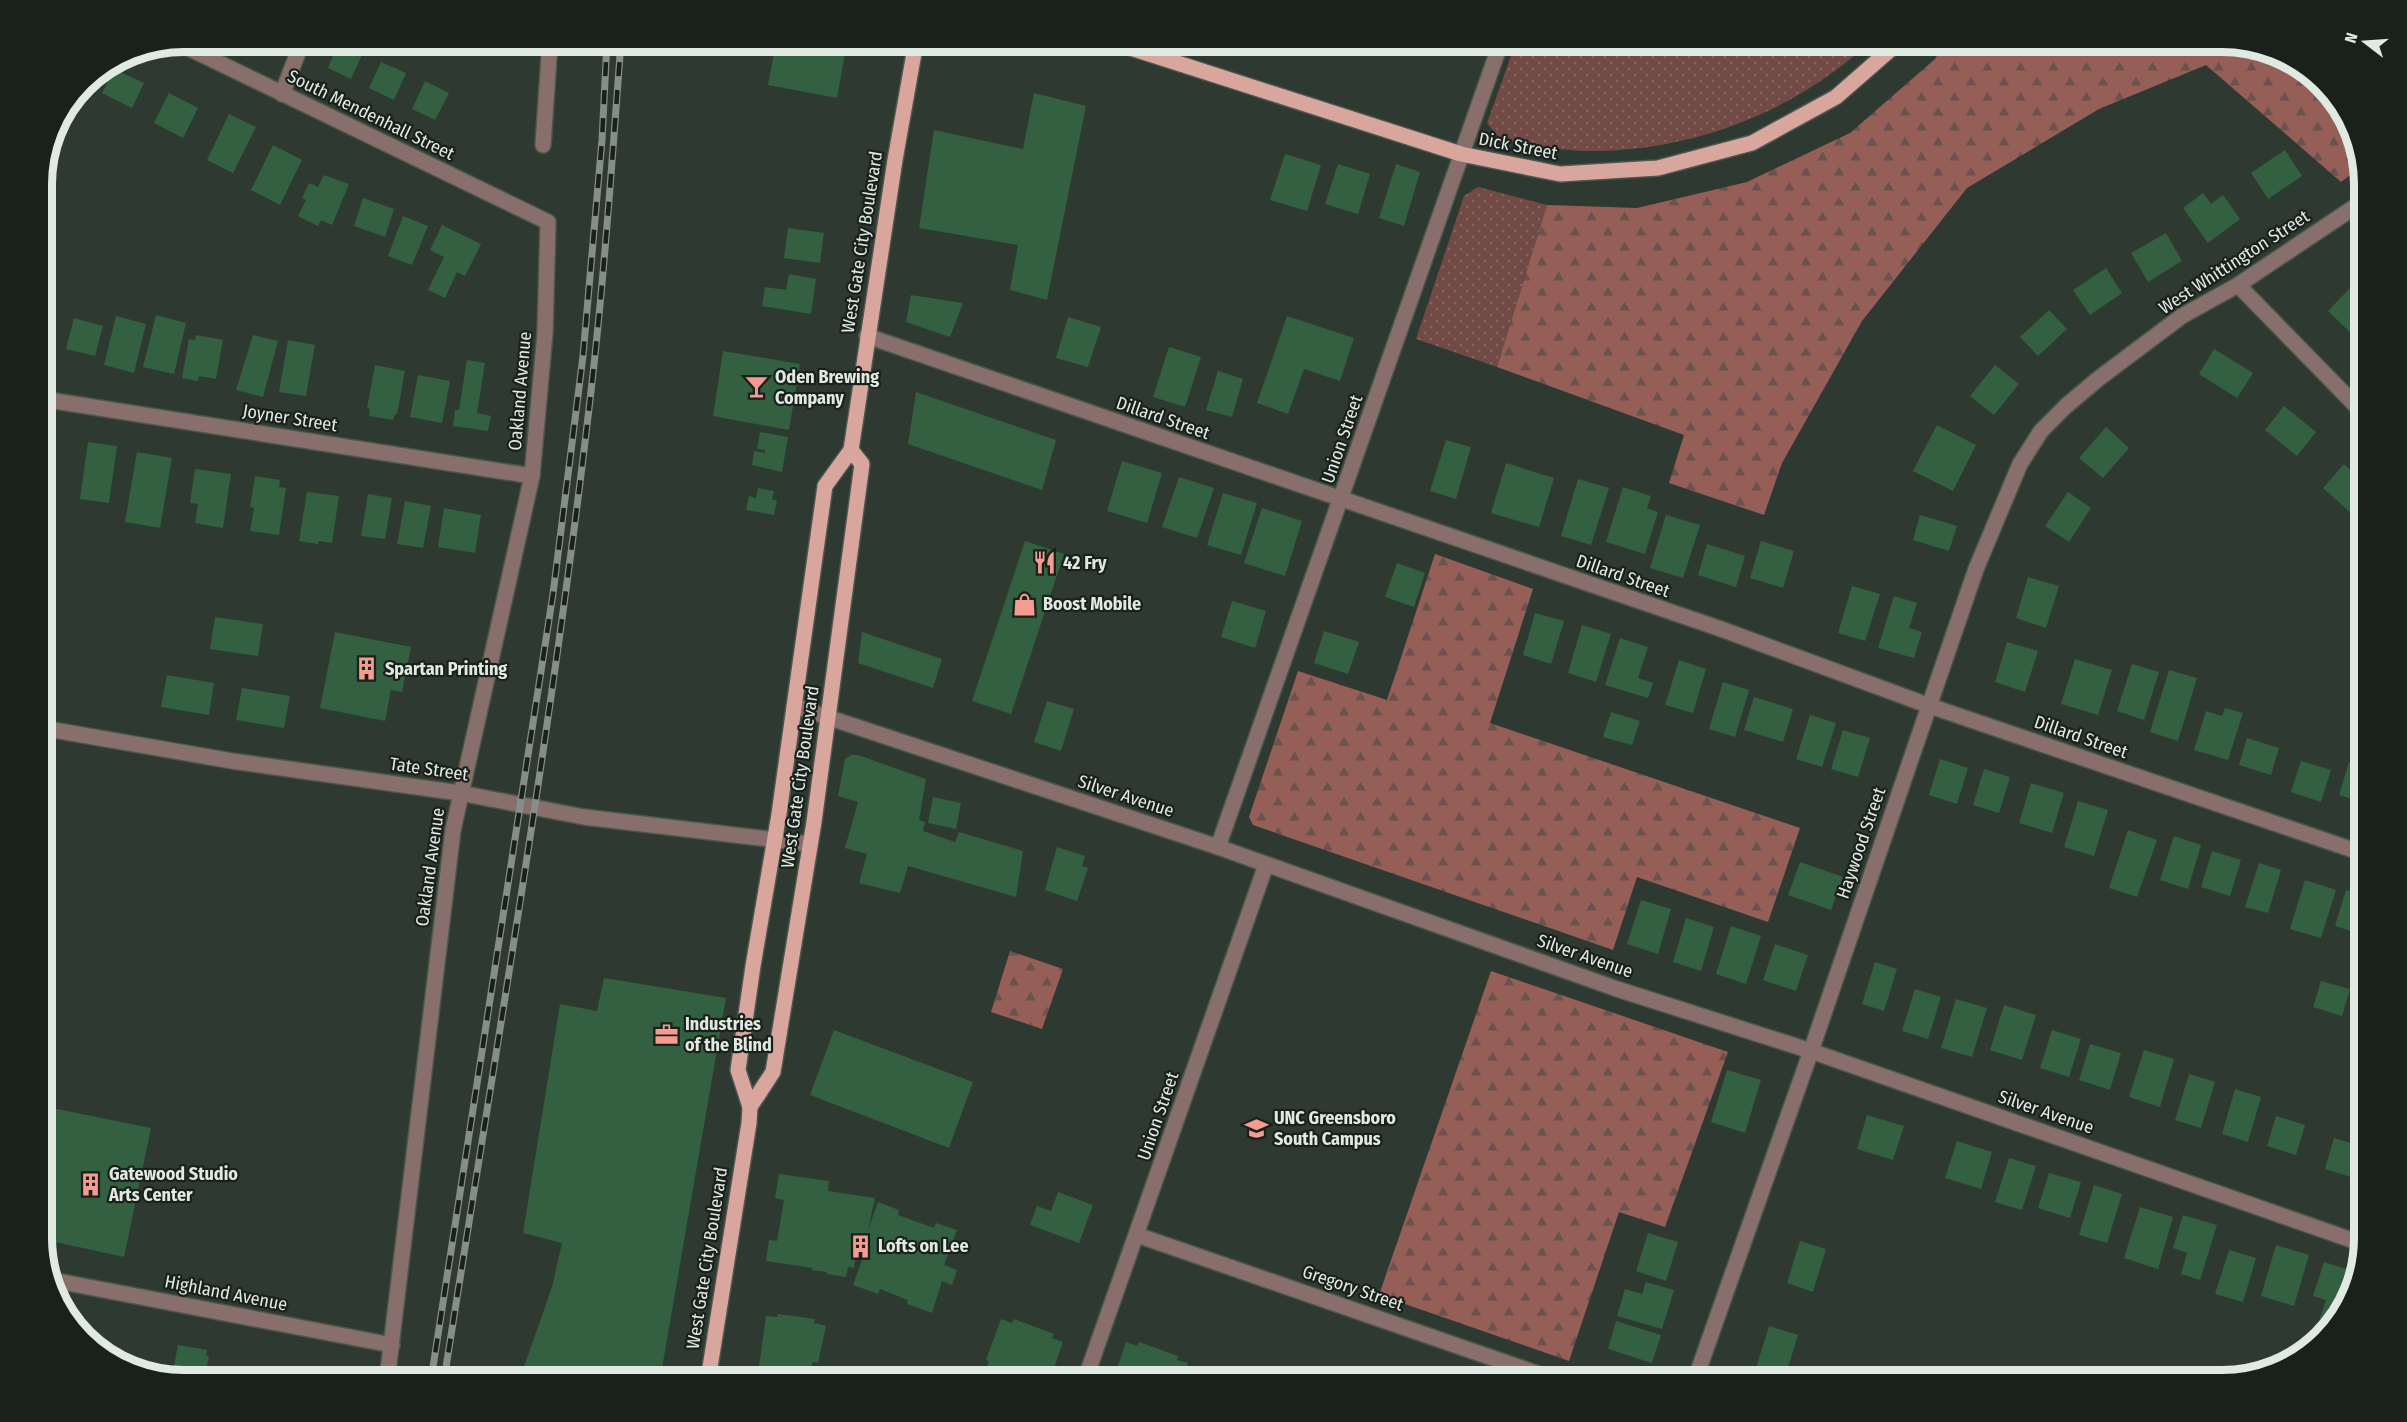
<svg xmlns="http://www.w3.org/2000/svg" width="2407" height="1422" font-family="'Fira Sans Condensed',sans-serif">
	<style>
		.grass { fill: url(#grass-dots) }
		.forest { fill: url(#forest-firs) }
		.building { fill: #326040 }
		.lines { fill: none; stroke-linecap: round; stroke-linejoin: round }
		.minor-casing { stroke: #4b564d; stroke-width: 18 }
		.major-casing { stroke: #4b564d; stroke-width: 18 }
		.minor { stroke: #896f6b; stroke-width: 15 }
		.major { stroke: #d9a69e; stroke-width: 15 }
		.rail-casing { stroke: #858f87; stroke-width: 7 }
		.rail { stroke: #1a201b; stroke-width: 4.5; stroke-dasharray: 14; stroke-linecap: butt }
		.labels { text-anchor: middle; dominant-baseline: central; stroke-width: 4.5; stroke-linejoin: round; paint-order: stroke }
		.street-label { font-size: 18px; fill: #e1e9e3; stroke: #1a201b }
		.poi-label { font-size: 18px; font-weight: bold; fill: #e1e9e3; stroke: #1a201b; text-anchor: start }
		.rim { fill: none; stroke: #e1e9e3; stroke-width: 8 }
	</style>
	<defs>
		<pattern id="grass-dots" width="8" height="8" patternUnits="userSpaceOnUse" patternTransform="scale(1.5)"><rect width="8" height="8" fill="#714a45"/><path d="M2 2h.1M6 6h.1" fill="none" stroke="#856460" stroke-width="1.8" stroke-linecap="round"/></pattern>
		<pattern id="forest-firs" width="22" height="20" patternUnits="userSpaceOnUse" patternTransform="scale(1.5)"><rect width="22" height="20" fill="#955e57"/><path d="M5 1l3.5 6h-7zM16 11l3.5 6h-7z" fill="#6c524e"/></pattern>
	</defs>
	<rect width="100%" height="100%" fill="#2e3a31"/>
	<g class="grass">
		<path d="M1516 42H1870C1796 110 1702 148 1601 151 1568 152 1534 146 1501 140L1487 123Z"/>
		<polygon points="1478,187 1547,205 1497,367 1416,339 1464,196"/>
	</g>
	<g class="forest">
		<polygon points="1946,42 2223,42 2280,57 2319,86 2346,113 2362,166 2341,182 2206,65 2099,109 1967,188 1862,321 1782,463 1764,515 1669,483 1684,435 1497,367 1547,205 1637,208 1747,182 1850,133 1935,59"/>
		<polygon points="1435,554 1533,589 1490,723 1800,828 1768,922 1637,877 1613,950 1253,825 1249,817 1298,671 1387,700"/>
		<polygon points="1010,951 1063,969 1042,1029 991,1012"/>
		<polygon points="1491,971 1728,1052 1665,1227 1619,1212 1569,1361 1379,1295"/>
	</g>
	<g class="building">
		<polygon points="339,42 353,42 365,48 351,79 328,68"/>
		<polygon points="776,42 847,42 837,98 768,85"/>
		<polygon points="381,62 406,73 394,100 369,88"/>
		<polygon points="114,69 144,83 132,108 102,93"/>
		<polygon points="425,81 449,93 435,120 412,109"/>
		<polygon points="169,93 198,108 183,138 154,123"/>
		<polygon points="1034,93 1086,106 1047,300 1010,290 1018,245 919,228 934,130 1023,149"/>
		<polygon points="229,114 256,127 233,173 207,160"/>
		<polygon points="273,145 302,160 280,205 251,190"/>
		<polygon points="2285,150 2302,176 2268,199 2251,173"/>
		<polygon points="1285,154 1321,165 1307,211 1270,200"/>
		<polygon points="1338,164 1370,174 1358,214 1325,204"/>
		<polygon points="1396,164 1420,172 1404,226 1379,218"/>
		<polygon points="324,175 349,184 332,225 321,220 318,226 298,216 306,200 302,198 309,183 318,187"/>
		<polygon points="2203,193 2211,204 2223,195 2240,219 2208,243 2183,208"/>
		<polygon points="363,198 394,209 385,237 354,226"/>
		<polygon points="403,216 428,226 412,265 388,256"/>
		<polygon points="442,225 481,244 465,276 457,272 445,298 428,290 444,257 430,250"/>
		<polygon points="788,228 824,233 820,263 784,258"/>
		<polygon points="2166,233 2182,261 2148,282 2131,253"/>
		<polygon points="2106,268 2122,293 2090,315 2073,290"/>
		<polygon points="789,274 816,279 811,314 762,306 765,287 786,290"/>
		<polygon points="2350,288 2365,302 2365,331 2357,339 2328,311"/>
		<polygon points="911,295 963,303 950,337 906,322"/>
		<polygon points="2049,310 2067,329 2038,356 2020,337"/>
		<polygon points="156,315 186,323 174,374 143,367"/>
		<polygon points="116,316 146,324 134,373 104,365"/>
		<polygon points="1287,316 1354,338 1340,381 1304,369 1288,414 1257,403"/>
		<polygon points="1068,317 1101,327 1088,367 1056,358"/>
		<polygon points="74,318 103,326 95,356 66,349"/>
		<polygon points="196,335 223,340 216,379 199,376 198,381 182,378 189,339 195,340"/>
		<polygon points="253,335 278,341 263,397 236,390"/>
		<polygon points="288,340 315,345 306,396 279,392"/>
		<polygon points="1169,347 1201,357 1185,407 1153,397"/>
		<polygon points="2214,349 2253,373 2237,398 2199,374"/>
		<polygon points="723,351 800,364 789,430 713,416"/>
		<polygon points="467,360 485,363 477,413 491,416 488,431 453,426 455,410 459,410"/>
		<polygon points="375,365 405,371 397,414 395,414 393,420 369,416 370,409 367,408"/>
		<polygon points="1995,365 2019,384 1994,415 1970,396"/>
		<polygon points="1218,371 1243,379 1232,417 1206,410"/>
		<polygon points="418,375 450,381 442,423 410,417"/>
		<polygon points="916,392 1056,440 1042,490 908,444"/>
		<polygon points="2284,406 2316,432 2297,456 2265,430"/>
		<polygon points="1937,425 1976,445 1953,491 1913,471"/>
		<polygon points="2106,427 2129,448 2103,478 2079,458"/>
		<polygon points="760,432 788,437 782,472 752,465 754,451 765,453 765,450 757,449"/>
		<polygon points="1446,440 1471,447 1456,499 1430,491"/>
		<polygon points="88,442 117,446 109,503 80,499"/>
		<polygon points="137,452 172,458 160,528 125,522"/>
		<polygon points="1122,461 1162,473 1147,523 1107,511"/>
		<polygon points="1506,463 1554,478 1539,527 1491,513"/>
		<polygon points="2344,464 2365,483 2365,502 2353,515 2323,488"/>
		<polygon points="195,469 231,474 223,528 195,523 198,504 190,503"/>
		<polygon points="255,476 280,480 279,487 286,488 279,535 250,531 254,508 250,507"/>
		<polygon points="1179,477 1214,488 1197,538 1162,527"/>
		<polygon points="1578,479 1609,488 1591,545 1561,536"/>
		<polygon points="1623,487 1651,496 1647,508 1658,512 1645,554 1606,542"/>
		<polygon points="758,488 774,491 772,500 777,500 774,515 746,510 749,496 756,498"/>
		<polygon points="307,492 339,496 332,543 319,541 318,544 299,541"/>
		<polygon points="2068,492 2091,508 2069,542 2045,526"/>
		<polygon points="1223,493 1257,503 1241,555 1207,545"/>
		<polygon points="368,494 392,498 385,539 361,536"/>
		<polygon points="405,501 431,506 423,548 397,544"/>
		<polygon points="444,508 481,515 475,553 438,547"/>
		<polygon points="1262,508 1302,521 1285,576 1244,563"/>
		<polygon points="1666,515 1700,525 1683,578 1650,568"/>
		<polygon points="1920,515 1957,526 1949,551 1913,540"/>
		<polygon points="1025,541 1064,554 1011,714 972,701"/>
		<polygon points="1761,541 1794,551 1783,588 1750,578"/>
		<polygon points="1707,544 1745,556 1736,587 1698,575"/>
		<polygon points="1397,563 1425,573 1414,607 1385,597"/>
		<polygon points="2028,577 2059,586 2046,628 2016,618"/>
		<polygon points="1852,586 1880,594 1865,641 1838,633"/>
		<polygon points="1894,596 1917,603 1909,628 1922,632 1914,658 1878,648"/>
		<polygon points="1232,601 1266,611 1255,648 1221,637"/>
		<polygon points="1535,613 1564,621 1551,664 1523,655"/>
		<polygon points="215,617 263,624 258,656 210,649"/>
		<polygon points="1582,625 1611,634 1596,682 1568,673"/>
		<polygon points="1324,631 1359,642 1348,674 1314,663"/>
		<polygon points="335,632 411,647 402,692 391,690 385,721 320,708"/>
		<polygon points="862,632 942,659 933,688 858,663"/>
		<polygon points="1620,638 1648,647 1638,678 1653,683 1648,698 1605,685"/>
		<polygon points="2007,642 2038,651 2025,692 1995,682"/>
		<polygon points="2075,659 2112,670 2098,715 2061,704"/>
		<polygon points="1679,660 1706,669 1693,713 1665,705"/>
		<polygon points="2132,664 2159,672 2144,720 2117,711"/>
		<polygon points="2169,670 2197,678 2178,741 2150,732"/>
		<polygon points="167,675 214,683 209,715 161,707"/>
		<polygon points="1723,682 1749,690 1735,737 1709,729"/>
		<polygon points="242,688 290,696 284,728 236,720"/>
		<polygon points="1754,697 1793,709 1783,742 1744,730"/>
		<polygon points="1047,701 1074,709 1061,751 1034,742"/>
		<polygon points="2225,708 2243,713 2228,760 2194,750 2206,711 2222,716"/>
		<polygon points="1611,712 1640,721 1632,745 1603,737"/>
		<polygon points="1810,715 1836,723 1822,767 1796,759"/>
		<polygon points="1843,730 1870,738 1858,777 1831,769"/>
		<polygon points="2247,738 2279,748 2271,775 2239,765"/>
		<polygon points="851,755 858,755 926,779 919,820 925,822 923,831 955,842 959,832 1023,851 1016,897 908,866 900,893 859,883 867,854 845,848 858,802 838,796 844,764 845,759"/>
		<polygon points="1940,759 1968,768 1957,804 1929,795"/>
		<polygon points="2301,761 2331,770 2321,802 2291,792"/>
		<polygon points="2349,762 2365,767 2365,803 2339,795"/>
		<polygon points="1984,769 2010,777 1999,813 1973,805"/>
		<polygon points="2031,783 2064,793 2052,833 2019,823"/>
		<polygon points="933,797 961,803 956,829 928,823"/>
		<polygon points="2078,801 2108,810 2094,856 2064,847"/>
		<polygon points="2128,830 2157,840 2137,897 2109,888"/>
		<polygon points="2174,836 2201,845 2188,889 2160,880"/>
		<polygon points="1057,847 1085,856 1082,866 1088,868 1077,901 1045,890"/>
		<polygon points="2212,851 2241,860 2230,896 2201,887"/>
		<polygon points="1800,862 1843,877 1831,910 1788,895"/>
		<polygon points="2259,863 2281,870 2268,913 2245,907"/>
		<polygon points="2305,880 2336,890 2321,938 2290,929"/>
		<polygon points="2346,890 2365,895 2364,935 2335,926"/>
		<polygon points="1641,900 1671,909 1658,954 1627,944"/>
		<polygon points="1686,918 1714,927 1701,971 1673,962"/>
		<polygon points="1731,926 1761,936 1746,984 1716,974"/>
		<polygon points="1775,944 1808,955 1796,991 1763,980"/>
		<polygon points="1875,962 1897,969 1884,1011 1862,1004"/>
		<polygon points="604,978 726,998 660,1380 527,1380 520,1378 552,1287 562,1243 523,1233 560,1004 597,1011"/>
		<polygon points="2321,981 2350,989 2342,1016 2313,1007"/>
		<polygon points="1915,989 1941,997 1928,1039 1902,1031"/>
		<polygon points="1956,999 1987,1008 1972,1057 1941,1048"/>
		<polygon points="2004,1005 2036,1015 2022,1060 1990,1050"/>
		<polygon points="834,1030 973,1082 949,1148 810,1095"/>
		<polygon points="2052,1030 2081,1039 2069,1077 2040,1068"/>
		<polygon points="2090,1044 2121,1053 2110,1090 2079,1080"/>
		<polygon points="2144,1050 2174,1059 2160,1107 2129,1097"/>
		<polygon points="1727,1070 1761,1080 1745,1133 1711,1122"/>
		<polygon points="2189,1074 2215,1082 2201,1128 2175,1120"/>
		<polygon points="2235,1089 2261,1097 2248,1142 2222,1134"/>
		<polygon points="42,1106 151,1128 124,1257 42,1239"/>
		<polygon points="1867,1115 1904,1126 1893,1160 1857,1149"/>
		<polygon points="2276,1116 2305,1125 2296,1155 2267,1146"/>
		<polygon points="2334,1138 2365,1147 2365,1165 2361,1180 2325,1169"/>
		<polygon points="1957,1141 1992,1152 1981,1189 1945,1178"/>
		<polygon points="2009,1158 2036,1166 2022,1210 1995,1202"/>
		<polygon points="2049,1173 2081,1182 2070,1218 2038,1208"/>
		<polygon points="779,1174 829,1181 828,1191 875,1198 868,1230 878,1202 899,1210 898,1215 934,1228 936,1223 957,1230 944,1265 957,1270 952,1285 942,1281 932,1313 907,1304 908,1300 880,1289 878,1294 853,1285 865,1252 856,1251 854,1268 848,1267 846,1277 827,1274 827,1272 812,1270 812,1268 766,1261 769,1240 777,1241 784,1200 775,1198"/>
		<polygon points="2094,1185 2122,1194 2107,1243 2079,1235"/>
		<polygon points="1058,1192 1093,1205 1079,1243 1030,1225 1037,1206 1051,1211"/>
		<polygon points="2140,1207 2173,1217 2158,1269 2124,1258"/>
		<polygon points="2183,1215 2217,1225 2200,1280 2181,1274 2187,1253 2173,1248"/>
		<polygon points="1648,1233 1678,1242 1666,1281 1636,1271"/>
		<polygon points="1800,1241 1826,1249 1813,1292 1787,1283"/>
		<polygon points="2276,1245 2309,1255 2294,1306 2261,1296"/>
		<polygon points="2229,1250 2256,1258 2243,1302 2215,1294"/>
		<polygon points="2324,1262 2356,1272 2346,1309 2325,1330 2317,1327 2326,1300 2313,1296"/>
		<polygon points="1646,1282 1674,1290 1662,1329 1617,1316 1625,1289 1642,1294"/>
		<polygon points="778,1314 815,1319 814,1323 826,1326 818,1363 813,1362 807,1380 757,1380 766,1316 777,1317"/>
		<polygon points="1001,1319 1012,1323 1014,1319 1054,1334 1052,1338 1063,1342 1050,1380 983,1380 989,1361 986,1360"/>
		<polygon points="1616,1321 1661,1335 1652,1363 1608,1349"/>
		<polygon points="1769,1326 1798,1335 1785,1377 1756,1368"/>
		<polygon points="1126,1342 1137,1346 1139,1342 1178,1356 1177,1360 1188,1363 1182,1380 1113,1380"/>
		<polygon points="178,1345 207,1350 206,1355 209,1356 204,1380 184,1380 172,1377"/>
	</g>
	<g class="lines">
		<defs>
			<g id="minor">
				<polyline points="178,43 548,222 545,333 532,476 453,830 387,1380"/>
				<polyline points="282,94 302,42"/>
				<polyline points="543,145 550,42"/>
				<polyline points="2238,285 2365,415"/>
				<polyline points="867,336 1721,629 1930,706 2365,854"/>
				<polyline points="42,399 532,476"/>
				<polyline points="794,706 1218,847 1617,989 1811,1051 2363,1244"/>
				<polyline points="42,728 232,761 460,793 584,817 810,844"/>
				<polyline points="1218,847 1501,42"/>
				<polyline points="1137,1235 1556,1380"/>
				<polyline points="52,1280 392,1345"/>
				<polyline points="1085,1380 1266,865"/>
				<polyline points="1695,1380 1811,1051 1976,569 2020,464 2041,431 2066,406 2098,379 2182,316 2238,285 2365,200"/>
			</g>
			<g id="major">
				<polyline points="1112,42 1461,154 1560,174 1658,168 1752,143 1836,97 1899,42"/>
				<polyline points="750,1107 773,1072 814,822 862,464 851,450"/>
				<polyline points="708,1380 749,1123 750,1107 738,1070 753,966 779,814 825,486 851,450 895,160 916,42"/>
			</g>
		</defs>
		<use href="#minor" class="minor-casing"/>
		<use href="#major" class="major-casing"/>
		<use href="#minor" class="minor"/>
		<use href="#major" class="major"/>
		<defs>
			<g id="rail">
				<polyline points="431,1380 553,594 583,356 602,140 607,42"/>
				<path d="M444 1380C495 1054 552 728 590 400 604 281 612 161 621 42"/>
			</g>
		</defs>
		<use href="#rail" class="rail-casing"/>
		<use href="#rail" class="rail"/>
	</g>
	<defs>
		<symbol id="bar-bare" viewBox="-9 -9 18 18"><path d="M-6-5H6L.8 .8V4.5H3.5V6h-7V4.5H-.8V.8Z" fill="#f59c91" stroke="#1a201b" stroke-width="2.5" paint-order="stroke"/></symbol>
		<symbol id="restaurant-bare" viewBox="-9 -9 18 18"><path d="M-5-6h1v4h1v-4h1v4h1v-4h1v5L-1.5 .5V6h-2V.5L-5-1ZM5-6V6H3V1.5H1.5Q1.5-4 5-6Z" fill="#f59c91" stroke="#1a201b" stroke-width="2.5" paint-order="stroke"/></symbol>
		<symbol id="shop-bare" viewBox="-9 -9 18 18"><path d="M-5-2.5h2.3a2.7 3.5 0 0 1 5.4 0H5L5.5 6h-11ZM-1.5-2.5h3a1.5 2.3 0 0 0-3 0Z" fill="#f59c91" stroke="#1a201b" stroke-width="2.5" paint-order="stroke"/></symbol>
		<symbol id="building-bare" viewBox="-9 -9 18 18"><path d="M-4-6H4V6H1V3H-1V6H-4ZM-2.5-4.3h1.7v1.8h-1.7ZM.8-4.3h1.7v1.8H.8ZM-2.5-1h1.7V.8h-1.7ZM.8-1h1.7V.8H.8Z" fill="#f59c91" stroke="#1a201b" stroke-width="2.5" paint-order="stroke"/></symbol>
		<symbol id="office-bare" viewBox="-9 -9 18 18"><path d="M-6-3h4V-5.5h4V-3h4V5H-6ZM-1-4.5V-3h2v-1.5ZM-6 0V1H6V0Z" fill="#f59c91" stroke="#1a201b" stroke-width="2.5" paint-order="stroke"/></symbol>
		<symbol id="university-bare" viewBox="-9 -9 18 18"><path d="M0-5L7-2L0 1L-7-2ZM-4 1L0 2.5L4 1V4Q0 6-4 4Z" fill="#f59c91" stroke="#1a201b" stroke-width="2.5" paint-order="stroke"/></symbol>
	</defs>
	<g fill-rule="evenodd">
		<use href="#bar-bare" x="740" y="370" width="33" height="33"/>
		<use href="#restaurant-bare" x="1028" y="546" width="33" height="33"/>
		<use href="#shop-bare" x="1008" y="588" width="33" height="33"/>
		<use href="#building-bare" x="350" y="652" width="33" height="33"/>
		<use href="#office-bare" x="650" y="1018" width="33" height="33"/>
		<use href="#university-bare" x="1240" y="1112" width="33" height="33"/>
		<use href="#building-bare" x="74" y="1168" width="33" height="33"/>
		<use href="#building-bare" x="844" y="1230" width="33" height="33"/>
	</g>
	<g class="labels">
		<g class="street-label">
			<text transform="translate(371 115) rotate(26)">South Mendenhall Street</text>
			<text transform="translate(1518 146) rotate(11)">Dick Street</text>
			<text transform="translate(862 242) rotate(-81)">West Gate City Boulevard</text>
			<text transform="translate(2234 262) rotate(-33)">West Whittington Street</text>
			<text transform="translate(520 391) rotate(-85)">Oakland Avenue</text>
			<text transform="translate(290 418) rotate(9)">Joyner Street</text>
			<text transform="translate(1163 418) rotate(19)">Dillard Street</text>
			<text transform="translate(1342 439) rotate(-71)">Union Street</text>
			<text transform="translate(1623 576) rotate(19)">Dillard Street</text>
			<text transform="translate(2081 737) rotate(19)">Dillard Street</text>
			<text transform="translate(429 769) rotate(8)">Tate Street</text>
			<text transform="translate(800 777) rotate(-82)">West Gate City Boulevard</text>
			<text transform="translate(1126 796) rotate(18)">Silver Avenue</text>
			<text transform="translate(1861 843) rotate(-71)">Haywood Street</text>
			<text transform="translate(430 867) rotate(-82)">Oakland Avenue</text>
			<text transform="translate(1585 956) rotate(19)">Silver Avenue</text>
			<text transform="translate(2046 1112) rotate(19)">Silver Avenue</text>
			<text transform="translate(1158 1116) rotate(-71)">Union Street</text>
			<text transform="translate(707 1258) rotate(-81)">West Gate City Boulevard</text>
			<text transform="translate(1353 1288) rotate(19)">Gregory Street</text>
			<text transform="translate(226 1293) rotate(11)">Highland Avenue</text>
		</g>
		<g class="poi-label">
			<text x="775" y="377">Oden Brewing<tspan x="775" dy="21">Company</tspan></text>
			<text x="1063" y="563">42 Fry</text>
			<text x="1043" y="604">Boost Mobile</text>
			<text x="385" y="669">Spartan Printing</text>
			<text x="685" y="1024">Industries<tspan x="685" dy="21">of the Blind</tspan></text>
			<text x="1274" y="1118">UNC Greensboro<tspan x="1274" dy="21">South Campus</tspan></text>
			<text x="109" y="1174">Gatewood Studio<tspan x="109" dy="21">Arts Center</tspan></text>
			<text x="878" y="1246">Lofts on Lee</text>
		</g>
	</g>
	<path d="M0 0H2407V1422H0ZM184 52H2222A132 132 0 0 1 2354 184V1238A132 132 0 0 1 2222 1370H184A132 132 0 0 1 52 1238V184A132 132 0 0 1 184 52Z" fill="#1a201b" fill-rule="evenodd"/>
	<path class="rim" d="M184 52H2222A132 132 0 0 1 2354 184V1238A132 132 0 0 1 2222 1370H184A132 132 0 0 1 52 1238V184A132 132 0 0 1 184 52Z"/>
	<g transform="translate(2365 42) rotate(287)" stroke="#1a201b" stroke-width="4.5" paint-order="stroke">
	<path d="M0-4.5L10 22L0 15L-10 22Z" fill="#e1e9e3"/>
	<text y="-9" font-size="16" font-weight="bold" text-anchor="middle" fill="#e1e9e3">N</text>
	</g>
</svg>
